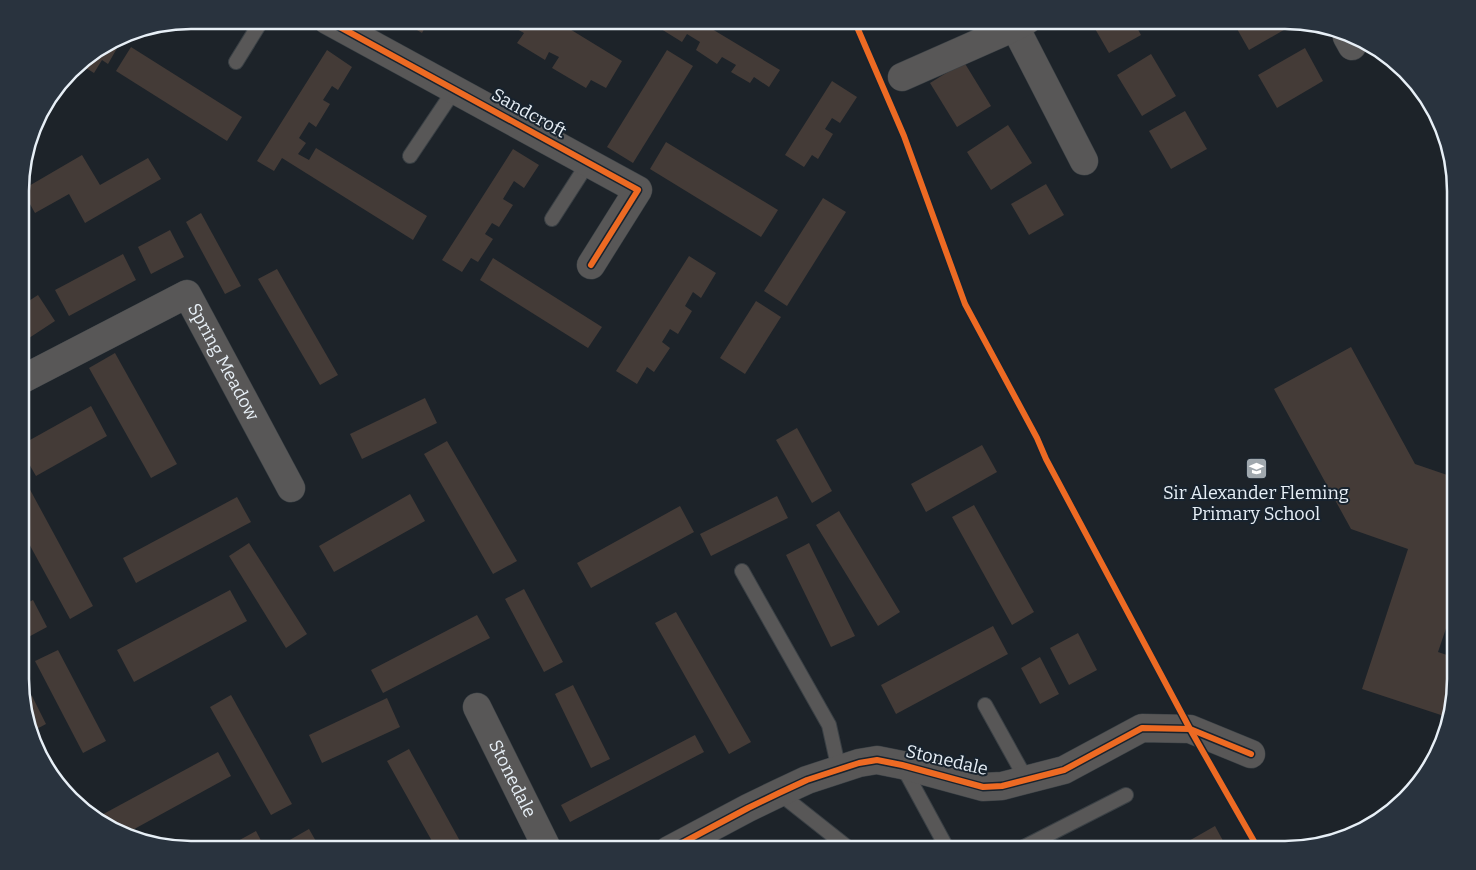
<svg xmlns="http://www.w3.org/2000/svg" width="1476" height="870" font-family="Bitter,serif">
	<style>
		.building { fill: #443b37 }
		.lines { fill: none; stroke-linecap: round; stroke-linejoin: round }
		.service-casing { stroke: #3a4045; stroke-width: 16 }
		.minor-casing { stroke: #3a4045; stroke-width: 29 }
		.service { stroke: #585757; stroke-width: 14 }
		.minor { stroke: #585757; stroke-width: 28 }
		.cycleway-casing { stroke: #18232e; stroke-width: 9 }
		.cycleway { stroke: #ed6a23; stroke-width: 6 }
		.labels { text-anchor: middle; dominant-baseline: central; stroke-width: 4; stroke-linejoin: round; paint-order: stroke }
		.street-label { font-size: 18px; fill: #e7eff6; stroke: #18232e }
		.poi-label { font-size: 18px; fill: #e7eff6; stroke: #18232e }
		.rim { fill: none; stroke: #e7eff6; stroke-width: 2.5 }
	</style>
	<rect width="100%" height="100%" fill="#1d2329"/>
	<g class="building">
		<polygon points="400,20 429,20 422,33"/>
		<polygon points="486,20 555,20 622,61 606,88 591,80 586,88 552,68 559,57 549,52 545,60 517,43 524,33 504,22 500,28"/>
		<polygon points="655,20 697,20 780,70 769,87 754,77 750,83 731,72 736,65 722,57 717,64 696,50 700,42 687,34 682,42 653,24"/>
		<polygon points="1090,20 1133,20 1141,35 1109,53"/>
		<polygon points="1232,20 1285,20 1289,27 1249,50"/>
		<polygon points="115,40 120,43 108,64 102,60 94,73 78,63"/>
		<polygon points="131,47 242,117 227,141 116,71"/>
		<polygon points="1305,48 1323,81 1277,108 1258,75"/>
		<polygon points="327,50 352,67 338,90 332,86 323,100 330,104 316,127 309,122 299,138 306,143 298,154 309,160 316,148 427,216 413,240 282,158 274,171 257,161"/>
		<polygon points="667,50 693,66 633,163 607,147"/>
		<polygon points="1151,54 1176,96 1142,116 1117,75"/>
		<polygon points="964,62 991,106 957,127 930,83"/>
		<polygon points="832,81 857,97 840,123 832,118 825,129 833,134 818,159 812,155 804,167 785,155"/>
		<polygon points="1185,111 1207,149 1171,169 1149,131"/>
		<polygon points="1008,125 1032,163 991,190 967,152"/>
		<polygon points="666,142 778,210 761,237 650,169"/>
		<polygon points="513,149 539,165 524,188 514,181 503,199 513,205 499,227 492,223 485,234 493,239 478,262 471,258 462,272 442,260"/>
		<polygon points="82,155 100,185 148,158 161,179 85,223 69,194 35,213 22,190"/>
		<polygon points="1046,184 1064,215 1029,235 1011,204"/>
		<polygon points="823,198 846,212 787,306 764,291"/>
		<polygon points="201,213 241,286 225,294 186,222"/>
		<polygon points="170,230 184,257 151,274 138,247"/>
		<polygon points="123,254 136,280 69,316 55,290"/>
		<polygon points="689,256 716,273 701,298 693,292 685,306 692,311 678,334 670,329 662,342 670,348 654,372 647,367 637,384 616,371"/>
		<polygon points="493,258 602,327 588,348 480,280"/>
		<polygon points="277,269 338,375 320,385 258,279"/>
		<polygon points="38,295 55,321 26,340 21,333 21,306"/>
		<polygon points="756,301 781,317 745,374 720,358"/>
		<polygon points="1351,347 1415,464 1456,478 1456,599 1438,652 1456,658 1456,690 1447,717 1362,689 1408,549 1351,529 1274,389"/>
		<polygon points="115,353 177,464 151,478 89,368"/>
		<polygon points="425,398 437,423 362,459 350,434"/>
		<polygon points="91,406 107,436 36,476 21,450 21,445"/>
		<polygon points="797,428 832,491 812,503 776,440"/>
		<polygon points="447,441 517,561 493,574 424,454"/>
		<polygon points="982,445 997,472 926,512 911,484"/>
		<polygon points="21,473 93,606 70,619 21,529"/>
		<polygon points="410,494 425,521 334,572 319,546"/>
		<polygon points="777,496 788,518 711,556 700,534"/>
		<polygon points="237,497 251,522 136,583 123,558"/>
		<polygon points="974,505 1034,612 1012,625 952,517"/>
		<polygon points="680,506 694,532 591,588 577,563"/>
		<polygon points="839,511 900,612 878,626 816,525"/>
		<polygon points="249,543 307,634 286,648 229,556"/>
		<polygon points="809,543 855,636 831,647 786,555"/>
		<polygon points="524,589 563,662 544,672 505,599"/>
		<polygon points="230,590 247,621 134,682 117,650"/>
		<polygon points="33,600 47,627 21,641 21,606"/>
		<polygon points="676,612 751,742 729,754 655,623"/>
		<polygon points="477,615 490,638 383,693 371,670"/>
		<polygon points="993,626 1008,654 896,714 881,685"/>
		<polygon points="1078,633 1097,670 1069,685 1050,648"/>
		<polygon points="58,650 106,741 83,753 35,661"/>
		<polygon points="1040,657 1059,694 1040,704 1021,668"/>
		<polygon points="573,685 610,759 591,768 555,694"/>
		<polygon points="231,695 292,804 271,815 210,707"/>
		<polygon points="32,696 46,724 33,731 22,701"/>
		<polygon points="387,698 400,727 322,763 309,735"/>
		<polygon points="695,735 704,752 570,822 561,805"/>
		<polygon points="409,749 465,850 437,850 387,761"/>
		<polygon points="218,752 231,776 127,833 105,827 96,818"/>
		<polygon points="1215,826 1228,850 1173,850"/>
		<polygon points="309,829 321,850 293,850 288,841"/>
		<polygon points="256,831 266,850 240,850 236,842"/>
	</g>
	<g class="lines">
		<defs>
			<g id="service">
				<polyline points="236,62 262,20"/>
				<polyline points="410,156 455,89"/>
				<polyline points="552,219 588,163"/>
				<polyline points="742,571 829,725 839,770"/>
				<polyline points="985,705 1026,779"/>
				<polyline points="903,767 948,850"/>
				<polyline points="779,793 851,850"/>
				<polyline points="1018,850 1126,795"/>
			</g>
			<g id="minor">
				<polyline points="327,20 638,190 591,265"/>
				<polyline points="1015,27 1084,161"/>
				<polyline points="1347,37 1352,46"/>
				<polyline points="902,77 1015,27 1027,20"/>
				<path id="s1" d="M21 380 187 294 291 488"/>
				<path id="s2" d="M477 707 548 850"/>
				<polyline points="669,850 748,808 779,793 807,780 859,763 877,760 902,765 983,787 1002,786 1064,770 1142,728 1190,729 1251,754"/>
			</g>
		</defs>
		<use href="#service" class="service-casing"/>
		<use href="#minor" class="minor-casing"/>
		<use href="#service" class="service"/>
		<use href="#minor" class="minor"/>
		<defs>
			<g id="cycleway">
				<polyline points="327,20 638,190 591,265"/>
				<polyline points="854,20 904,136 965,304 1037,438 1046,459 1190,729 1259,850"/>
				<polyline points="669,850 748,808 779,793 807,780 859,763 877,760 902,765 983,787 1002,786 1064,770 1142,728 1190,729 1251,754"/>
			</g>
		</defs>
		<use href="#cycleway" class="cycleway-casing"/>
		<use href="#cycleway" class="cycleway"/>
	</g>
	<defs>
		<symbol id="school-square" viewBox="-11 -11 22 22"><rect x="-9" y="-9" width="18" height="18" rx="4" fill="#a0a8ae" stroke="#18232e"/><path d="M0-5L7-2L0 1L-7-2ZM-4 1L0 2.5L4 1V4Q0 6-4 4Z" fill="#fff"/></symbol>
	</defs>
	<g fill-rule="evenodd">
		<use href="#school-square" x="1244" y="456" width="25" height="25"/>
	</g>
	<g class="labels">
		<g class="street-label">
			<text transform="translate(529 113) rotate(29)">Sandcroft</text>
			<text stroke="none"><textPath href="#s1" startOffset="264">Spring Meadow</textPath></text>
			<text transform="translate(947 760) rotate(13)">Stonedale</text>
			<text stroke="none"><textPath href="#s2" startOffset="80">Stonedale</textPath></text>
		</g>
		<g class="poi-label">
			<text x="1256" y="493">Sir Alexander Fleming<tspan x="1256" dy="21">Primary School</tspan></text>
		</g>
	</g>
	<path d="M0 0H1476V870H0ZM191 29H1285A162 162 0 0 1 1447 191V679A162 162 0 0 1 1285 841H191A162 162 0 0 1 29 679V191A162 162 0 0 1 191 29Z" fill="#29333e" fill-rule="evenodd"/>
	<path class="rim" d="M191 29H1285A162 162 0 0 1 1447 191V679A162 162 0 0 1 1285 841H191A162 162 0 0 1 29 679V191A162 162 0 0 1 191 29Z"/>
</svg>
